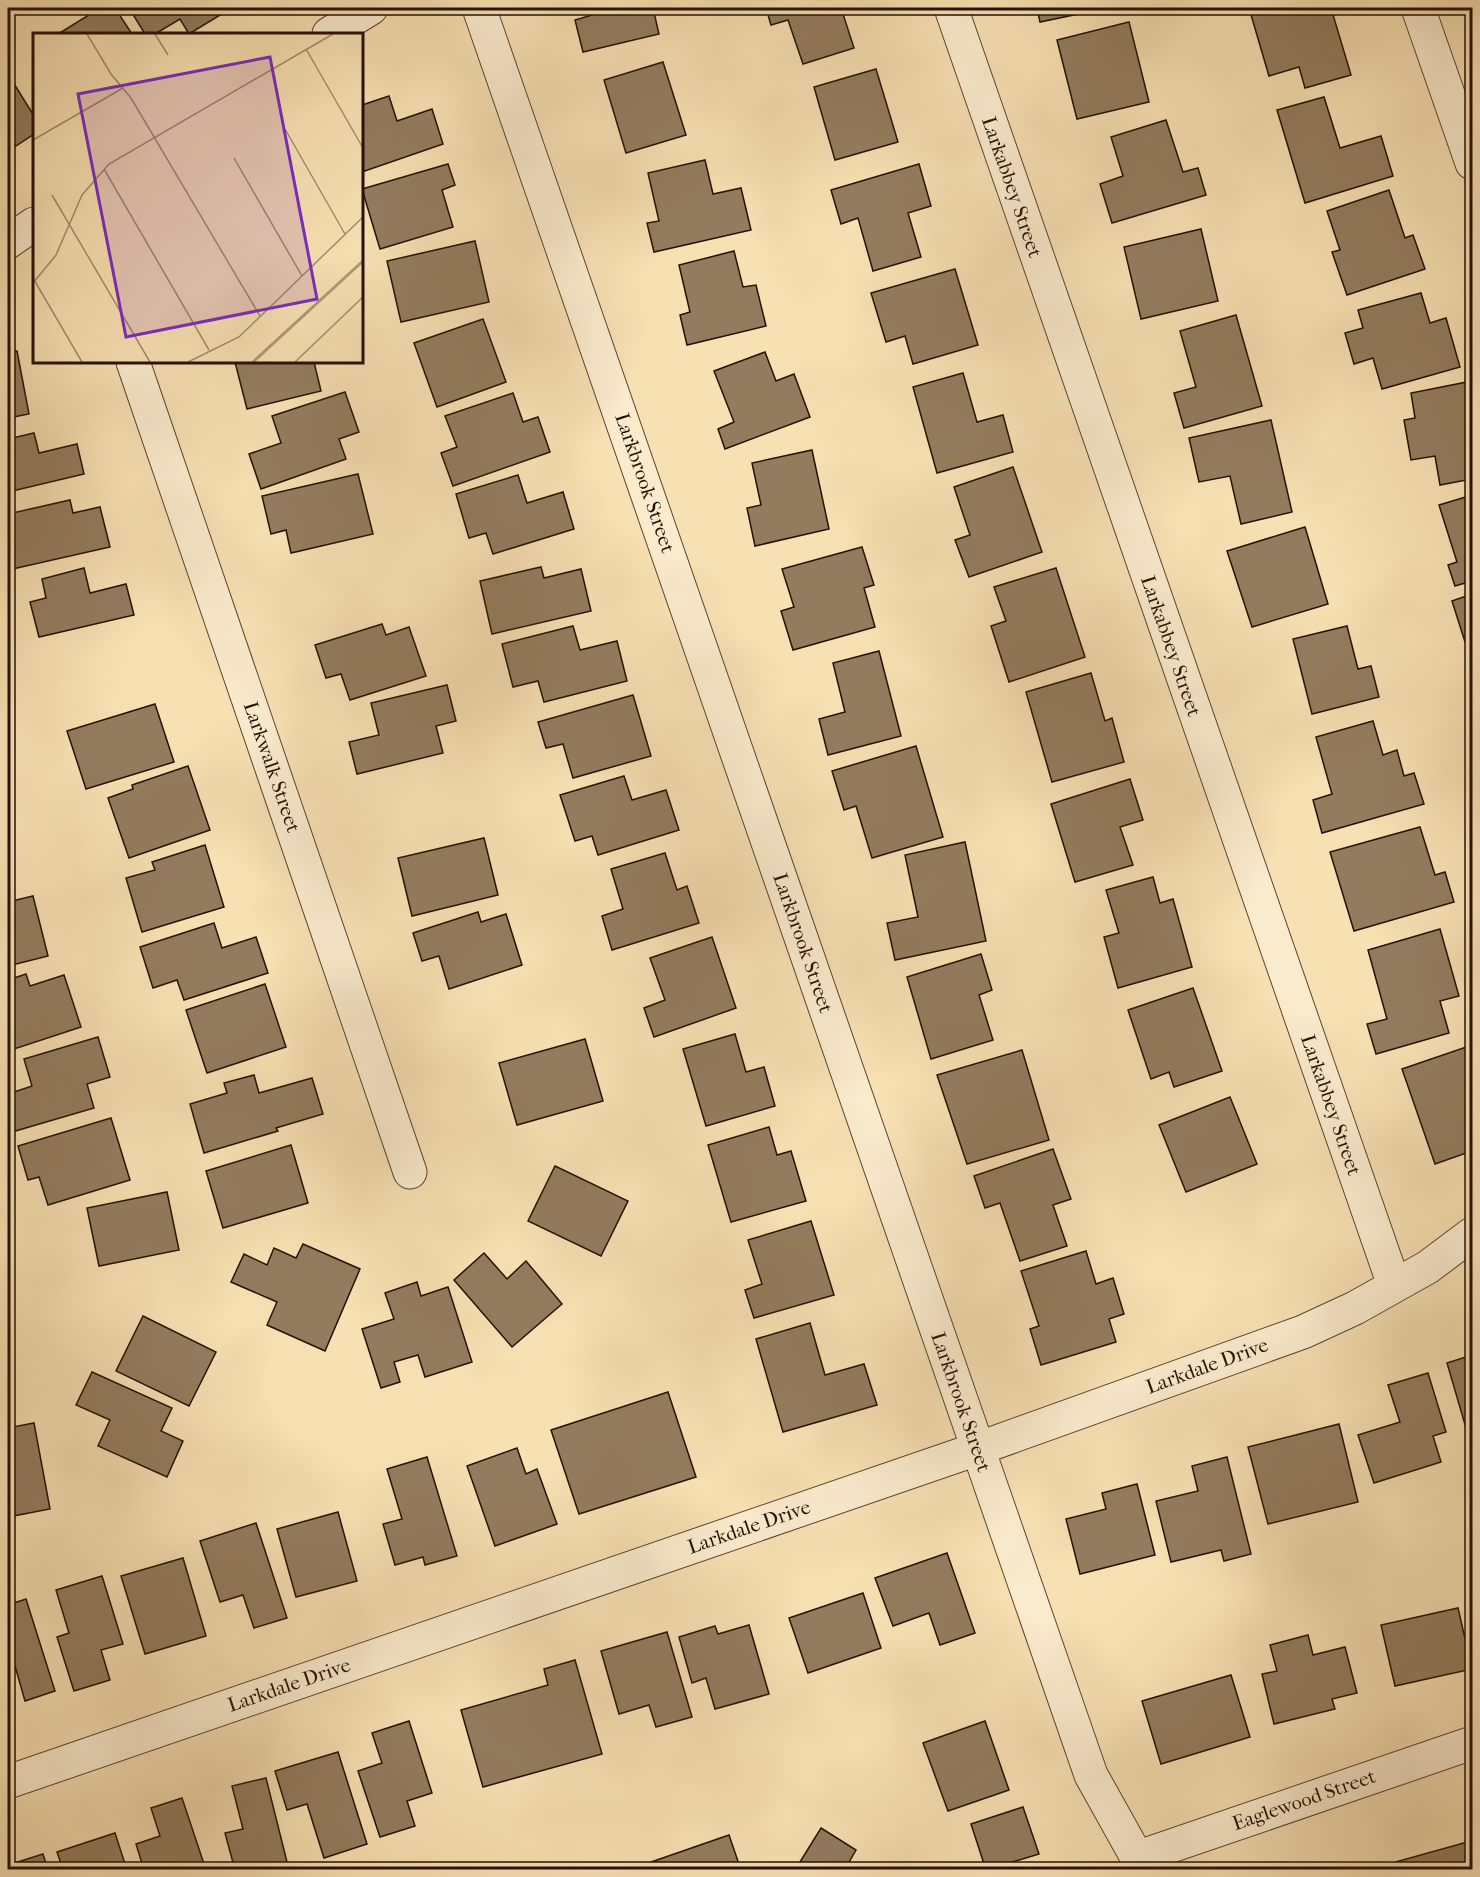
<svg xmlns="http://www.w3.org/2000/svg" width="1480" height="1877" font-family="'IM FELL French Canon',serif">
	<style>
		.building { fill: #937c5e; stroke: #271004; stroke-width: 1.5 }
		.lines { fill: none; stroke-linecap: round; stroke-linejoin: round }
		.minor-casing { stroke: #5b4430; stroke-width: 35 }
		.minor { stroke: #faebcd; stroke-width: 33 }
		.labels { text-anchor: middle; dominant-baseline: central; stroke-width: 5; stroke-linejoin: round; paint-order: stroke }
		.street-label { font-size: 20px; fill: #271004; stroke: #faebcd }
		.inset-river { fill: none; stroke: #b09977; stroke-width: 3 }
		.inset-road { fill: none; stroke: #a48d6c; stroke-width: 1.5 }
		.view { fill: #7b2cbf; fill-opacity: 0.15; stroke: #7b2cbf; stroke-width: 3 }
		.inset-edge { fill: none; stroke: #271004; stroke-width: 3 }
	</style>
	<rect width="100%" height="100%" fill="#f7e0b2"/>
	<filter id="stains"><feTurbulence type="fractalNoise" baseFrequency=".00333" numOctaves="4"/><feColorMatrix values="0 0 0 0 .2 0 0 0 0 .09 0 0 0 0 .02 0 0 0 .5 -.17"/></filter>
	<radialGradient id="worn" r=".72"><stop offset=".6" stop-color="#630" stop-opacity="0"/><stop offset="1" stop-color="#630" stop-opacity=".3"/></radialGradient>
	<g class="building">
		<polygon points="100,8 115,8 132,34 58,34"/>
		<polygon points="129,8 222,8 225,12 189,34 180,19 155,34 145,34"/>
		<polygon points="590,8 653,8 659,34 583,52 575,20 592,15"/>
		<polygon points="766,8 863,8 843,14 854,48 803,64 788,20 771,25"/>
		<polygon points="1037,8 1107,8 1040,22"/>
		<polygon points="1249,8 1331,8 1351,75 1305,88 1299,67 1269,76"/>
		<polygon points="1129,22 1149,102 1077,119 1057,40"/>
		<polygon points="663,62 686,135 626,153 604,80"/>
		<polygon points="876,69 898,142 835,160 814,87"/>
		<polygon points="8,74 34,116 34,134 16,146 8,132"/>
		<polygon points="389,96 397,121 432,109 443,144 362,172 362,105"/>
		<polygon points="1324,97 1340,148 1381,136 1393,176 1305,203 1277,110"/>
		<polygon points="1166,120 1183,172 1198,168 1206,195 1112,223 1100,184 1123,176 1111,137"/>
		<polygon points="705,160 713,194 741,188 751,230 654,252 647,223 659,221 648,173"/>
		<polygon points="448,164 455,185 442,190 453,227 380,249 362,189"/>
		<polygon points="919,164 931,206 908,213 921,257 873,271 858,218 841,224 831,190"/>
		<polygon points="1389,190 1405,238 1413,235 1425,269 1347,295 1332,252 1340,250 1327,211"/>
		<polygon points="1201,229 1218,301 1141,319 1124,247"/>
		<polygon points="475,241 489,302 401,322 387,261"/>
		<polygon points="734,251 743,287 756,285 766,326 687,345 680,315 690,312 679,265"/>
		<polygon points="955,269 978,345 913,364 905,336 886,342 871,293"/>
		<polygon points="1421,293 1430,323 1446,318 1460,367 1382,389 1373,358 1354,364 1345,333 1363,328 1358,310"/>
		<polygon points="1236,315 1262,406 1184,428 1174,393 1196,387 1180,331"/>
		<polygon points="483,319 506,382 437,407 414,343"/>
		<polygon points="17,351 29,414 8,418 8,352"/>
		<polygon points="765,352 776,381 794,374 810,417 725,449 718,429 734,422 714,371"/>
		<polygon points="235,362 314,362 321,391 247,409"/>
		<polygon points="963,373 977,422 1003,415 1013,452 937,473 913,387"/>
		<polygon points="1467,382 1472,414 1472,479 1440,485 1435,456 1411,460 1404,420 1415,418 1411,393"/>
		<polygon points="345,392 359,432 339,439 346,459 261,489 249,454 281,443 272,416"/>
		<polygon points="513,393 523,422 538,417 550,452 453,486 441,453 457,447 445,416"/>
		<polygon points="1271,420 1292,512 1241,524 1230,476 1199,482 1189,438"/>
		<polygon points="34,433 39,453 77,444 84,474 8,492 8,439"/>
		<polygon points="812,450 829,529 755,546 747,508 761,505 752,463"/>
		<polygon points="1013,467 1042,552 969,577 955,540 970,535 954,487"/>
		<polygon points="358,474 373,534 291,553 286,530 271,534 262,496"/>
		<polygon points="518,475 527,503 563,492 574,529 493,554 486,533 469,538 456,494"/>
		<polygon points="1472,495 1472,581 1455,586 1448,565 1457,562 1439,505"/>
		<polygon points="70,500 73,513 100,507 110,547 8,570 8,514"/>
		<polygon points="1305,527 1328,604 1252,627 1227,551"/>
		<polygon points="862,547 874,585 864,588 875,627 793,650 781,611 794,607 782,569"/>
		<polygon points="541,567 544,578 581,569 591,611 492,634 480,581"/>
		<polygon points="84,568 90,593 126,584 134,615 39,637 30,602 46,598 42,579"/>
		<polygon points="1056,568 1085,657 1009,682 991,626 1006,621 994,587"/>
		<polygon points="1472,594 1472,639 1465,642 1452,601"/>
		<polygon points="382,624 386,635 409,627 426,676 350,700 341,674 326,678 315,645"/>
		<polygon points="573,626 580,650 617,641 627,681 544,702 538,681 513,687 502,644"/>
		<polygon points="1347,626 1358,669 1371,666 1379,697 1312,714 1293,639"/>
		<polygon points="879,651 901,736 828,755 819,719 845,712 833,663"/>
		<polygon points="1091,673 1105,721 1112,718 1124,762 1052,782 1026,692"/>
		<polygon points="447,685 456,721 436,726 443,753 357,774 349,742 379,735 371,703"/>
		<polygon points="633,695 651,756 573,778 563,744 546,748 538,722"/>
		<polygon points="155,704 174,762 86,789 67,731"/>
		<polygon points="1373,721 1383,755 1397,750 1404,776 1414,773 1424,804 1322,833 1313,800 1332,794 1316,737"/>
		<polygon points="916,746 943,837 872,858 856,806 844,810 832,771"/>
		<polygon points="188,766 210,830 129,858 108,798 133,789 132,785"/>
		<polygon points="624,776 632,800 666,790 679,830 598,855 592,836 575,841 560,795"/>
		<polygon points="1130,779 1143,820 1120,827 1133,865 1075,882 1051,804"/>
		<polygon points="1420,827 1435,875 1445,872 1454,902 1354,931 1330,852"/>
		<polygon points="484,838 498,895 412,916 398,858"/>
		<polygon points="965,842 986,941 895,960 887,923 918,917 905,855"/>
		<polygon points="205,845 224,907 142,932 126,878 155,870 152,862"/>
		<polygon points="665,853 677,890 687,886 699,923 612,950 602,916 623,909 611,869"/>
		<polygon points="1153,877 1160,903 1173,899 1192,967 1118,988 1104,937 1119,933 1106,890"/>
		<polygon points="33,896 48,956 8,966 8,902"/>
		<polygon points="478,912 481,922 506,914 522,965 449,989 439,956 422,961 413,933"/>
		<polygon points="214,923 222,948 256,937 268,973 184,1000 177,980 153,988 140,947"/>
		<polygon points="1440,929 1459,996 1440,1001 1449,1033 1376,1054 1367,1024 1387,1019 1368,950"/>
		<polygon points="712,937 736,1008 654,1037 644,1008 665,1000 650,958"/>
		<polygon points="981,954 992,990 979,995 993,1040 931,1059 907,977"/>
		<polygon points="26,974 30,986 64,975 81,1027 8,1051 8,980"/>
		<polygon points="265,984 286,1047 207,1073 186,1010"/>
		<polygon points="1193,988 1222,1071 1174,1087 1169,1072 1151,1079 1128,1010"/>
		<polygon points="735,1034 746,1072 764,1067 775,1106 706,1126 683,1049"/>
		<polygon points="98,1037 110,1077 87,1084 94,1108 12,1132 8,1119 8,1094 32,1086 24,1059"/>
		<polygon points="585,1039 603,1101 517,1125 499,1063"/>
		<polygon points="1472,1045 1472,1151 1435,1164 1402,1069"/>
		<polygon points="1022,1050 1049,1140 967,1164 937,1075"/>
		<polygon points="254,1075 259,1093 312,1078 323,1114 276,1128 278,1131 204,1153 190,1104 227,1093 224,1083"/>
		<polygon points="1230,1097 1257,1164 1186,1192 1159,1125"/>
		<polygon points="111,1118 130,1180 48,1205 39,1177 28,1180 18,1146"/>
		<polygon points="769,1127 777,1155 791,1151 806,1201 731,1222 708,1145"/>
		<polygon points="291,1145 308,1203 223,1228 206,1171"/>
		<polygon points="1053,1149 1071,1199 1053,1205 1067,1246 1020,1261 1000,1203 985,1208 974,1176"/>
		<polygon points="555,1166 628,1201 601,1256 528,1221"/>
		<polygon points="167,1192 179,1250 99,1266 87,1208"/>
		<polygon points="811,1221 834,1295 754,1318 745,1290 762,1284 748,1240"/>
		<polygon points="303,1244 360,1269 325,1351 267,1325 277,1302 231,1282 244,1254 267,1265 274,1248 296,1258"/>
		<polygon points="1086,1251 1096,1284 1113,1278 1124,1314 1109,1319 1116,1342 1041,1365 1030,1329 1039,1326 1021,1271"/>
		<polygon points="484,1253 507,1279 526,1261 562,1304 512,1347 454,1280"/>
		<polygon points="417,1282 421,1296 448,1287 472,1362 425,1377 418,1355 394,1362 400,1382 381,1388 362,1329 394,1319 385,1293"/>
		<polygon points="143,1316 216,1352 189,1406 116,1371"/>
		<polygon points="810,1323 825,1375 864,1364 877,1405 783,1432 756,1339"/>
		<polygon points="1472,1355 1472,1426 1466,1428 1447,1363"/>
		<polygon points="92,1372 172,1408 161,1431 183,1441 167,1477 98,1446 110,1420 76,1405"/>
		<polygon points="1428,1373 1446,1432 1433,1436 1441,1462 1374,1483 1358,1435 1400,1422 1388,1385"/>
		<polygon points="668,1392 696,1477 579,1514 551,1430"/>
		<polygon points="34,1423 50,1509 8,1517 8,1428"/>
		<polygon points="1339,1424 1358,1502 1268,1524 1248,1447"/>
		<polygon points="517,1448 526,1474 537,1469 557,1524 495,1546 467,1466"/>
		<polygon points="427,1457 457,1556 425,1565 423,1557 395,1565 383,1524 402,1519 387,1469"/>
		<polygon points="1227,1457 1251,1554 1224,1561 1221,1550 1171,1562 1156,1501 1198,1491 1192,1466"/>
		<polygon points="1137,1484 1155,1555 1080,1574 1066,1519 1106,1509 1102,1493"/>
		<polygon points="338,1512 357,1581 296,1597 277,1529"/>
		<polygon points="256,1523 287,1618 254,1628 243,1595 220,1602 200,1541"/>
		<polygon points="947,1553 975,1633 940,1645 929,1613 893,1626 875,1578"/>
		<polygon points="183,1558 206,1636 145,1654 121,1576"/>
		<polygon points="102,1576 123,1644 101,1650 110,1680 74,1691 57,1637 69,1633 56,1590"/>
		<polygon points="863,1593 881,1648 808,1673 789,1618"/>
		<polygon points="26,1599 55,1691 25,1701 15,1666 8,1669 8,1605"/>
		<polygon points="1458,1608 1472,1669 1395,1686 1381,1625"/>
		<polygon points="749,1625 769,1694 715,1709 706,1678 692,1683 679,1637 715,1626 718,1634"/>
		<polygon points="667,1632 692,1717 656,1727 649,1705 619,1714 601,1651"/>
		<polygon points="1308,1635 1313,1655 1345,1647 1357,1693 1332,1699 1335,1709 1274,1724 1262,1674 1277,1671 1270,1645"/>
		<polygon points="575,1660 602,1754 483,1787 461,1710 548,1685 544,1669"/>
		<polygon points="1231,1675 1250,1737 1161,1764 1142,1701"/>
		<polygon points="409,1721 432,1793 407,1801 415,1826 380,1837 358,1771 382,1763 372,1733"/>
		<polygon points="985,1721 1009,1790 948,1811 923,1743"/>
		<polygon points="338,1752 367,1844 324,1858 307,1804 287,1810 275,1771"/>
		<polygon points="266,1778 289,1870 235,1870 225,1833 243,1829 232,1786"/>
		<polygon points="182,1798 206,1870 144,1870 136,1844 160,1836 151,1808"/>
		<polygon points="1023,1807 1039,1854 986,1870 971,1824"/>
		<polygon points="821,1828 856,1850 848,1864 857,1870 795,1870"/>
		<polygon points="115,1833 127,1870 63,1870 57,1852"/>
		<polygon points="729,1835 741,1870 653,1870 651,1862"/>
		<polygon points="1471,1841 1472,1870 1382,1870 1381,1866"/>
		<polygon points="43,1854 48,1870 8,1870 8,1865"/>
	</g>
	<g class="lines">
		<defs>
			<g id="minor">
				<polyline points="479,8 1091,1775 1144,1870"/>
				<polyline points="951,8 1394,1285"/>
				<polyline points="1418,8 1472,163"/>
				<polyline points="329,34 371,8"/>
				<polyline points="8,242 34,224"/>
				<polyline points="133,362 410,1172"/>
				<polyline points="8,1782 977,1449 1303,1332 1355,1308 1428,1267 1472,1234"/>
				<polyline points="1136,1858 1472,1743"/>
			</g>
		</defs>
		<use href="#minor" class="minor-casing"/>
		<use href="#minor" class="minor"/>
	</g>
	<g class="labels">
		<g class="street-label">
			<text transform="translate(1012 187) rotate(71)">Larkabbey Street</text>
			<text transform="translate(645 483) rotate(71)">Larkbrook Street</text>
			<text transform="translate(1171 646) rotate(71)">Larkabbey Street</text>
			<text transform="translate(272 767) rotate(71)">Larkwalk Street</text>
			<text transform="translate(803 943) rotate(71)">Larkbrook Street</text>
			<text transform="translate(1331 1105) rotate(71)">Larkabbey Street</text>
			<text transform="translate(1207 1366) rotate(-20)">Larkdale Drive</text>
			<text transform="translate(961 1402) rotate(71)">Larkbrook Street</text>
			<text transform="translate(749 1527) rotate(-19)">Larkdale Drive</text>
			<text transform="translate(289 1685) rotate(-19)">Larkdale Drive</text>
			<text transform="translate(1304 1800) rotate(-19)">Eaglewood Street</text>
		</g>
	</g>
	<g transform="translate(33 33)">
		<rect width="330" height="330" fill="#f7e0b2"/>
		<path class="inset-river" d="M220 329 330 228"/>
		<path class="inset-road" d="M54 1 78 41 98 65 227 283M122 1 135 22M273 16 330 115M252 96 312 201M0 107 90 55M201 125 269 243M71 136 176 317M19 162 117 329M0 245 49 329M0 250 23 222 49 162 76 131 300 1M155 329 206 304 330 184M262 329 330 264"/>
		<path class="view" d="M237 24 284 266 93 304 45 61Z"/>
		<rect width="330" height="330" class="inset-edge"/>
	</g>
	<rect width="1480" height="1877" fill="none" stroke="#f7e0b2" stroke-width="30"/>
	<rect x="9" y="9" width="1462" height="1859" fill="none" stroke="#271004" stroke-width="3"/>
	<rect x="15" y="15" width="1450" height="1847" fill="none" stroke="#271004" stroke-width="1.5"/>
	<rect width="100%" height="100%" filter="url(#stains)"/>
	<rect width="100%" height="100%" fill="url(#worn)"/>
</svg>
